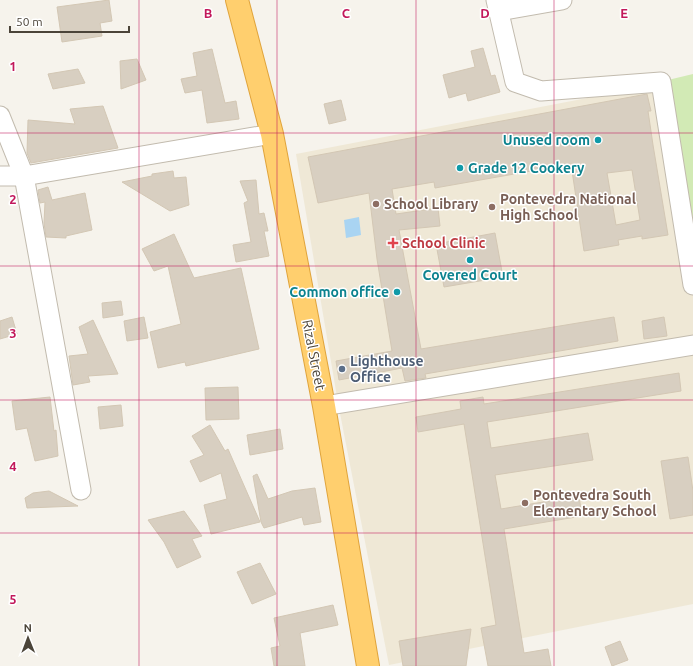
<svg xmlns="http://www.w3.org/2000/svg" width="693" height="666" font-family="Ubuntu,sans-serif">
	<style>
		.education { fill: #efe8d6 }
		.green { fill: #d2eab5 }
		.water { fill: #a9d4f2 }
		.building { fill: #d8cfc1; stroke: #d3c7b4; fill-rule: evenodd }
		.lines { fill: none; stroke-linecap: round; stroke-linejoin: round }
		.minor-casing { stroke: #c2bbae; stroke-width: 21 }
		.highway-casing { stroke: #e0a43c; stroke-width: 24 }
		.minor { stroke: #fff; stroke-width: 19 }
		.highway { stroke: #ffcf6e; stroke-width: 22 }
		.grid { fill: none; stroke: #c2185b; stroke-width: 1; stroke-opacity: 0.55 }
		.culture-dot { fill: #0f9aa8; stroke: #fff; stroke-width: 1.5 }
		.education-dot { fill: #8d6e63; stroke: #fff; stroke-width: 1.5 }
		.health-dot { fill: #e0444e; stroke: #fff; stroke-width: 1.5 }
		.service-dot { fill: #5c6f8a; stroke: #fff; stroke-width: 1.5 }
		.labels { text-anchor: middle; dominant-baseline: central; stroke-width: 3; stroke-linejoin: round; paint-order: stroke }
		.culture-label { font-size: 14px; font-weight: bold; fill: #0d838f; stroke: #fff; text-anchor: end }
		.education-label { font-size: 14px; font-weight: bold; fill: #785e54; stroke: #fff; text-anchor: start }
		.health-label { font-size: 14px; font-weight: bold; fill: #be3a42; stroke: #fff; text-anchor: start }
		.street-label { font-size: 14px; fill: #4b4439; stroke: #fff }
		.service-label { font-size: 14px; font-weight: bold; fill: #4e5e75; stroke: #fff; text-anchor: start }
		.grid-label { font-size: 13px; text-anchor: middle; font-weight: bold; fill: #c2185b; stroke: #fff; stroke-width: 3; stroke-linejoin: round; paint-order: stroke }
	</style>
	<rect width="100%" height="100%" fill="#f6f3ec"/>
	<polygon class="education" points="660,84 693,290 693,604 389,665 338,403 296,154"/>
	<polygon class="green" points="693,74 693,232 668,80"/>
	<polygon class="water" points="359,217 361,235 346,238 344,220"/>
	<g class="building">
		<polygon points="109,0 112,21 100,23 102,36 62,42 57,7"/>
		<polygon points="483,48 491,76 495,75 500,92 468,101 466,93 449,98 443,75 475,67 471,51"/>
		<polygon points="212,49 225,103 236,101 239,119 207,123 202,90 185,93 181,79 197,76 193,53"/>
		<polygon points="137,59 146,80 121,89 120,61"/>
		<polygon points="78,69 85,83 53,89 48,74"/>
		<path d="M647 94 651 111H648L653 145 668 235 642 239V236L618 240 619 245 584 251 571 164 435 188 434 182 392 189 396 214 438 208 440 226 399 230 421 349 614 317 618 341 425 374 426 378 405 381 402 368 339 380 336 361 392 351 377 259 369 193 318 203 308 157ZM632 170 640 220 616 225 607 173Z"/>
		<polygon points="341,100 346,120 329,124 324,104"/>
		<polygon points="103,106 118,148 31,163 27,153 28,120 75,124 70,109"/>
		<polygon points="173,171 174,178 186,177 189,205 170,211 122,182 152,176 152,174"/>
		<polygon points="256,180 259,214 264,213 268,231 264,231 269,256 236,262 233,245 251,242 244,203 248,201 240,181"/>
		<polygon points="48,187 52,200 85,193 92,230 66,236 66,238 46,237 44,223 45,202 40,203 38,190"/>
		<polygon points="495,233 503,277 444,287 436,244"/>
		<polygon points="174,234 194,278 241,268 259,349 186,366 185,362 158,368 150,332 181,324 168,266 154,271 142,249"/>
		<polygon points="121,301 123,315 103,318 102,303"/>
		<polygon points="12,317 17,334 0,339 0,321"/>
		<polygon points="144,317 148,338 127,341 124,321"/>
		<polygon points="664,317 667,336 644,339 642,321"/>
		<polygon points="93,320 118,374 88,376 90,382 73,385 69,356 88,354 79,327"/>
		<polygon points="679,373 681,391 487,422 491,448 588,433 593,460 495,475 501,509 579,496 582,516 504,529 524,653 548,649 551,666 488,666 481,628 496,625 464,424 418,432 416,417 461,409 460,401 483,397 484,404"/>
		<polygon points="238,387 239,419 206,420 205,388"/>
		<polygon points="50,397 54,431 56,430 58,456 35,461 27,428 16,430 12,401"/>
		<polygon points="121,405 123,426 100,429 98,407"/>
		<polygon points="210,425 225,451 228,449 260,522 211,534 204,505 227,499 221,473 200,482 190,461 204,455 192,436"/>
		<polygon points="280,429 283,449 250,455 247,435"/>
		<polygon points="688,457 693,491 693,515 670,519 661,461"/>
		<polygon points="257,474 268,499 292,491 315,488 321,522 304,525 302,517 264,528 261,522 253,476"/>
		<polygon points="49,491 78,506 27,508 25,498 33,493"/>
		<polygon points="184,511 202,536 192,539 201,557 177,568 164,542 148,520"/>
		<polygon points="260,563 276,594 252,604 237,572"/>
		<polygon points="333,605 338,625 300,633 305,666 274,666 271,648 280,646 274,618"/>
		<polygon points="471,629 466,666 403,666 399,641"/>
		<polygon points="620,641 628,660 612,666 605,647"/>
	</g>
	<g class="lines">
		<defs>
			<g id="minor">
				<polyline points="496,0 515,82 541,91 661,82 693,285"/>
				<polyline points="498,11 562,0"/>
				<polyline points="0,116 24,176 81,490"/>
				<polyline points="0,176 24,176 272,134"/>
				<polyline points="324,406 693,345"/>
			</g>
			<polyline id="highway" points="237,0 272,134 324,406 368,666"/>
		</defs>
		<use href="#minor" class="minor-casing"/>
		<use href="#highway" class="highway-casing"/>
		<use href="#minor" class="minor"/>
		<use href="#highway" class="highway"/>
	</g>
	<path class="grid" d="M139 0V666M277 0V666M416 0V666M554 0V666M0 133H693M0 266H693M0 400H693M0 533H693"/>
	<g class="culture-dot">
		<circle cx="598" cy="140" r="4"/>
		<circle cx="460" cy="168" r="4"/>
		<circle cx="470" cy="260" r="4"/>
		<circle cx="397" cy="292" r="4"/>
	</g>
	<g class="education-dot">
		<circle cx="376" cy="204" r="4"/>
		<circle cx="492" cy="207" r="4"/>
		<circle cx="525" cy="503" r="4"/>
	</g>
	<path class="health-dot" d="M391 237h4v4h4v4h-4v4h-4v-4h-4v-4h4z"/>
	<circle class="service-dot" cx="342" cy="369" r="4"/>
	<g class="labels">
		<g class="culture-label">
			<text x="590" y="140">Unused room</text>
			<text x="468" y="168" text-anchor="start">Grade 12 Cookery</text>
			<text x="470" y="275" text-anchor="middle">Covered Court</text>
			<text x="389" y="292">Common office</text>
		</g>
		<g class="education-label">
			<text x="500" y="199">Pontevedra National<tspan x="500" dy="16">High School</tspan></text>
			<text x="384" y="204">School Library</text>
			<text x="533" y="495">Pontevedra South<tspan x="533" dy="16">Elementary School</tspan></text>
		</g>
		<g class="health-label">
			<text x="402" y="243">School Clinic</text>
		</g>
		<g class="street-label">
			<text transform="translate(314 355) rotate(79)">Rizal Street</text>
		</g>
		<g class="service-label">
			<text x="350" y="361">Lighthouse<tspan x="350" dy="16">Office</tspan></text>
		</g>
	</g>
	<g class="grid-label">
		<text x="208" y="18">B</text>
		<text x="346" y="18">C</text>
		<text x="485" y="18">D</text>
		<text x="624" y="18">E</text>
		<text x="13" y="71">1</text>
		<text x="13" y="204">2</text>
		<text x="13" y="338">3</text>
		<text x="13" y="471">4</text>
		<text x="13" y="604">5</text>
	</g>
	<g transform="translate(28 638) rotate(359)" stroke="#ffffff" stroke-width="3" paint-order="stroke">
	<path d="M0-3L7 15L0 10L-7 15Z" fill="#4b4439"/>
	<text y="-6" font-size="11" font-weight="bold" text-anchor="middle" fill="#4b4439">N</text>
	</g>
	<path d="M10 26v6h119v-6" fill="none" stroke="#4b4439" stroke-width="2"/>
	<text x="16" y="26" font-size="12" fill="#4b4439" stroke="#ffffff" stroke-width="3" paint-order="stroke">50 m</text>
</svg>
